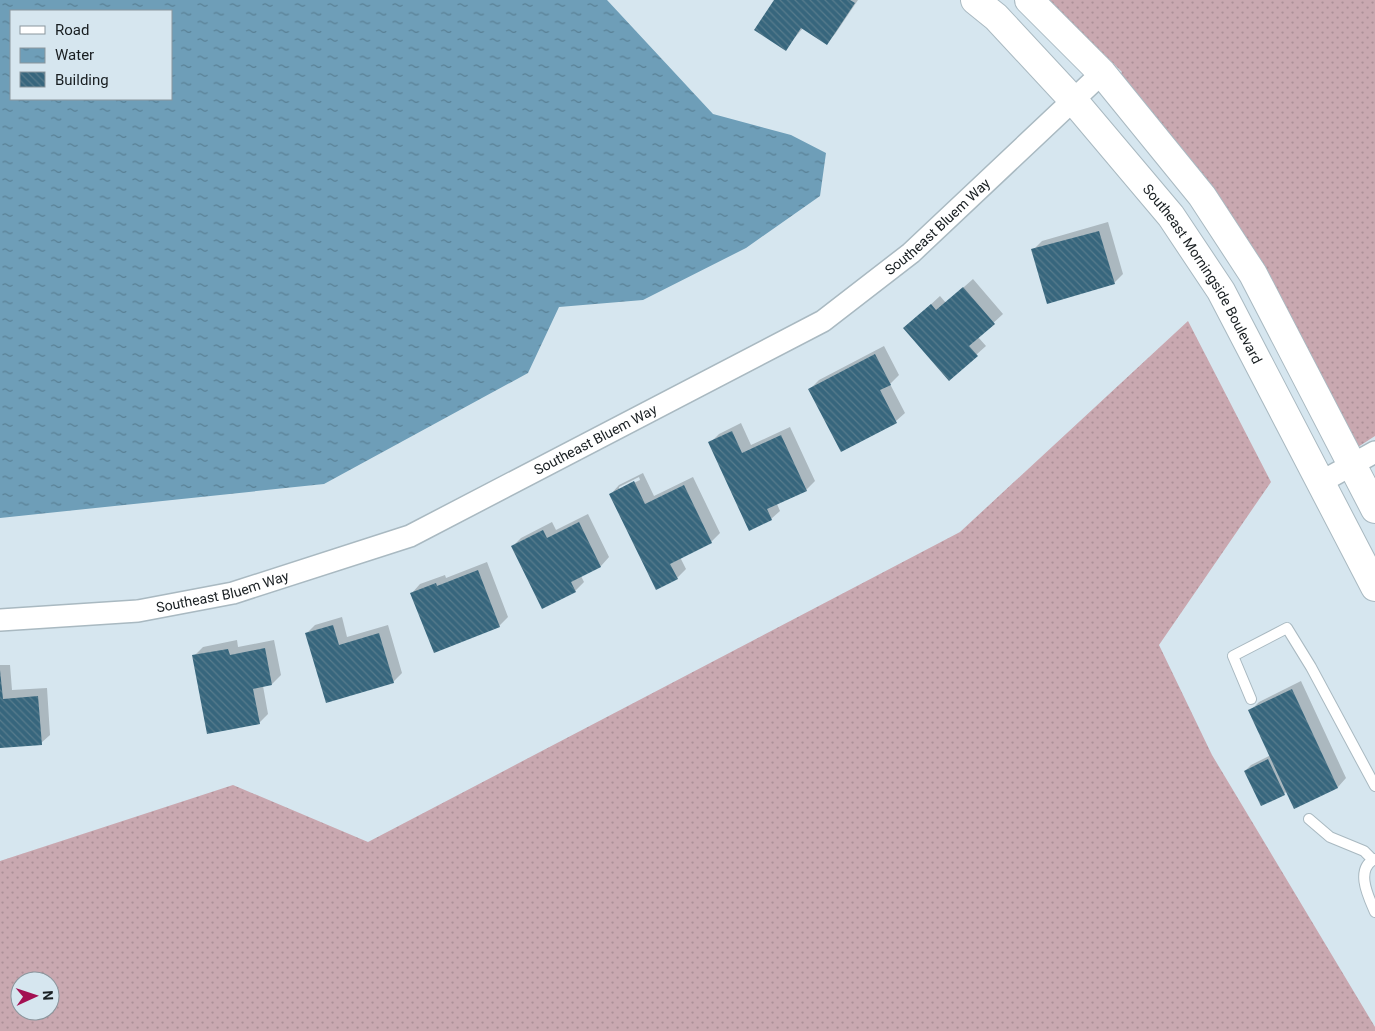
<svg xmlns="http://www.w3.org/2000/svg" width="1375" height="1031" font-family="Roboto,sans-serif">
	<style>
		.grass { fill: url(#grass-dots); fill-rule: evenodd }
		.water { fill: url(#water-ripples); fill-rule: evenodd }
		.shadow { fill: #0003; fill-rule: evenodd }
		.building { fill: url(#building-back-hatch) }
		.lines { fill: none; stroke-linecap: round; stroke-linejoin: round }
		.lane-casing { stroke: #a9b9c1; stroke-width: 12 }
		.street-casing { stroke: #a9b9c1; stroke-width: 24 }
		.secondary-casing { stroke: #a9b9c1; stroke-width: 30 }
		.lane { stroke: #fff; stroke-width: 10 }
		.street { stroke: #fff; stroke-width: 21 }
		.secondary { stroke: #fff; stroke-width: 28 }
		.labels { text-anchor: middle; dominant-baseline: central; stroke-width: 5; stroke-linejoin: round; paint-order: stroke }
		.street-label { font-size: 14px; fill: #181e21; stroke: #d6e6ef }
	</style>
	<defs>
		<pattern id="grass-dots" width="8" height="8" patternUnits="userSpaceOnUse" patternTransform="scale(1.25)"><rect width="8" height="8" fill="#c9a8b0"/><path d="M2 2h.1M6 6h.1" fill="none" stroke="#ac9097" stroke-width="1.8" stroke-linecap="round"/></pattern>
		<pattern id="water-ripples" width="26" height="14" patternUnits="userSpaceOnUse" patternTransform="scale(1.25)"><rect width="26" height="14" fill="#6e9eb8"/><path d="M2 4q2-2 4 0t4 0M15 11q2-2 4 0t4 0" fill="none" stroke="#598095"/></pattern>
		<pattern id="building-back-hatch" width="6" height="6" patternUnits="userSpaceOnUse" patternTransform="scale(1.25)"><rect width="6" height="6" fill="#37667d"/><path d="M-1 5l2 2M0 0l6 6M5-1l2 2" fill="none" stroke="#587c8d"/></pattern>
	</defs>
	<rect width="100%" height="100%" fill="#d6e6ef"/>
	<g class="grass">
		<polygon points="1048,0 1375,0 1375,436 1358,447 1265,268 1120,74 1122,72"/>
		<path d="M1188 321 1271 482 1159 645 1212 755 1375 1027V1031H0V861L233 785 368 842 960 532ZM20 981H50V1011H20Z"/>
	</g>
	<path class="water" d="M0 0H607L713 114 791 135 826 153 820 196 746 248 643 300 559 307 528 373 324 484 0 518ZM11 11H171V99H11Z"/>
	<g class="shadow">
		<polygon points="776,0 858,0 835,34 827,43 803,28 785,49"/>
		<polygon points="1108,222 1123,274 1114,283 1033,250 1042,241"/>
		<polygon points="973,279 1003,314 978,337 986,346 949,379 914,320 940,296 946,303"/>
		<polygon points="884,346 899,375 890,384 905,413 896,421 810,389 819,380"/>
		<polygon points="741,423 751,445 790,427 815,481 806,490 777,504 780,511 771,519 710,443 719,434"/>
		<path d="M643 473 654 496 693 477 720 533 711 542 680 557 686 569 677 578 611 494 619 485ZM639 477 640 480 619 490V487Z"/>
		<polygon points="588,514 609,557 601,566 581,576 584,582 575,591 512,547 521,538 552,522 556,530"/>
		<polygon points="487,562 508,617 499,626 412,593 420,584 445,575 446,578"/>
		<polygon points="342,617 347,637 388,625 402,673 393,682 307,633 315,625"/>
		<polygon points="237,640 238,647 274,640 281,675 272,684 263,686 268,714 259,723 194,656 203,647"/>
		<polygon points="0,665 10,665 12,690 47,688 50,735 41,743 0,746"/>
		<polygon points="1301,681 1346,778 1338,787 1295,807 1287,791 1284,794 1245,771 1251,765 1271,755 1250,711 1259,702"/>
	</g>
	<g class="building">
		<polygon points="774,0 850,0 855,3 827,45 801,28 786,51 754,30"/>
		<polygon points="1099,231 1115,284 1047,304 1031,249"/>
		<polygon points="963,287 995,324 969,346 978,356 949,381 903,328 931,304 936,310"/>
		<polygon points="875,354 891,385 880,390 897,423 841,452 808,389"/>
		<polygon points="732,431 742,453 781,435 807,491 767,509 772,520 749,531 708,442"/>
		<polygon points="634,481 645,504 684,485 712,543 670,564 678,579 656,590 609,494"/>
		<polygon points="579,522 601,567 571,582 576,592 542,609 511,546 543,530 547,538"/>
		<polygon points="478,570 500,627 434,653 410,593 436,583 437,586"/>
		<polygon points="333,625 339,645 379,633 394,683 326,703 305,633"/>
		<polygon points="265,648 272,685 253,689 260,724 207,734 192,655 228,649 230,655"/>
		<polygon points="0,670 3,699 38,696 42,745 0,748"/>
		<polygon points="1292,689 1338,788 1294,809 1248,710"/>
		<polygon points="1268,759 1285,795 1261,806 1244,771"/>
	</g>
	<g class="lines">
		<defs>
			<g id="lane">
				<polyline points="1251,699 1233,656 1287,628 1311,667 1375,786"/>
				<polyline points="1309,819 1330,837 1364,851 1373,860"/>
				<path d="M1375 859C1354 869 1369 898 1375 912"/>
			</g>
			<g id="street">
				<polyline points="1321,482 1375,452"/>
				<path id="s1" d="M0 620 138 611 233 593 410 536 823 321 911 253 1102 73"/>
			</g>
			<g id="secondary">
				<path id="s2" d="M975 0 996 17 1074 101 1171 216 1221 291 1375 587"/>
				<polyline points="1029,0 1102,73 1202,196 1253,274 1375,509"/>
			</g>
		</defs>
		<use href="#lane" class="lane-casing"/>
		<use href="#street" class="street-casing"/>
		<use href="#secondary" class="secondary-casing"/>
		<use href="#lane" class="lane"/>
		<use href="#street" class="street"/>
		<use href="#secondary" class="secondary"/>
	</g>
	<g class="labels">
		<g class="street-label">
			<text stroke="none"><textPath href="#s1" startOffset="1035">Southeast Bluem Way</textPath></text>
			<text stroke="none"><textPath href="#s2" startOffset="358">Southeast Morningside Boulevard</textPath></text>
			<text stroke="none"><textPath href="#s1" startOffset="630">Southeast Bluem Way</textPath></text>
			<text stroke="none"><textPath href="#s1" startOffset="225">Southeast Bluem Way</textPath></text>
		</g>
	</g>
	<rect x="10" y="10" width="162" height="90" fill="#d6e6ef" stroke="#8a969d"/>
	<rect x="20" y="26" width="25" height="8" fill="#ffffff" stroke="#8a969d"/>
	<text x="55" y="35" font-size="15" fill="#181e21">Road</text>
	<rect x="20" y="48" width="25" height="15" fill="url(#water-ripples)" stroke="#8a969d"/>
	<text x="55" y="60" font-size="15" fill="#181e21">Water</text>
	<rect x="20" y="72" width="25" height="15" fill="url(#building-back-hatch)" stroke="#8a969d"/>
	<text x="55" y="85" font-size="15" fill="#181e21">Building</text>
	<g transform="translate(35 996) rotate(87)"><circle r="24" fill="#d6e6ef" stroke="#8a969d"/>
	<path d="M0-4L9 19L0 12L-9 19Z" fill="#a31052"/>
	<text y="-8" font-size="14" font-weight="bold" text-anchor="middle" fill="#181e21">N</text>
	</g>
</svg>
